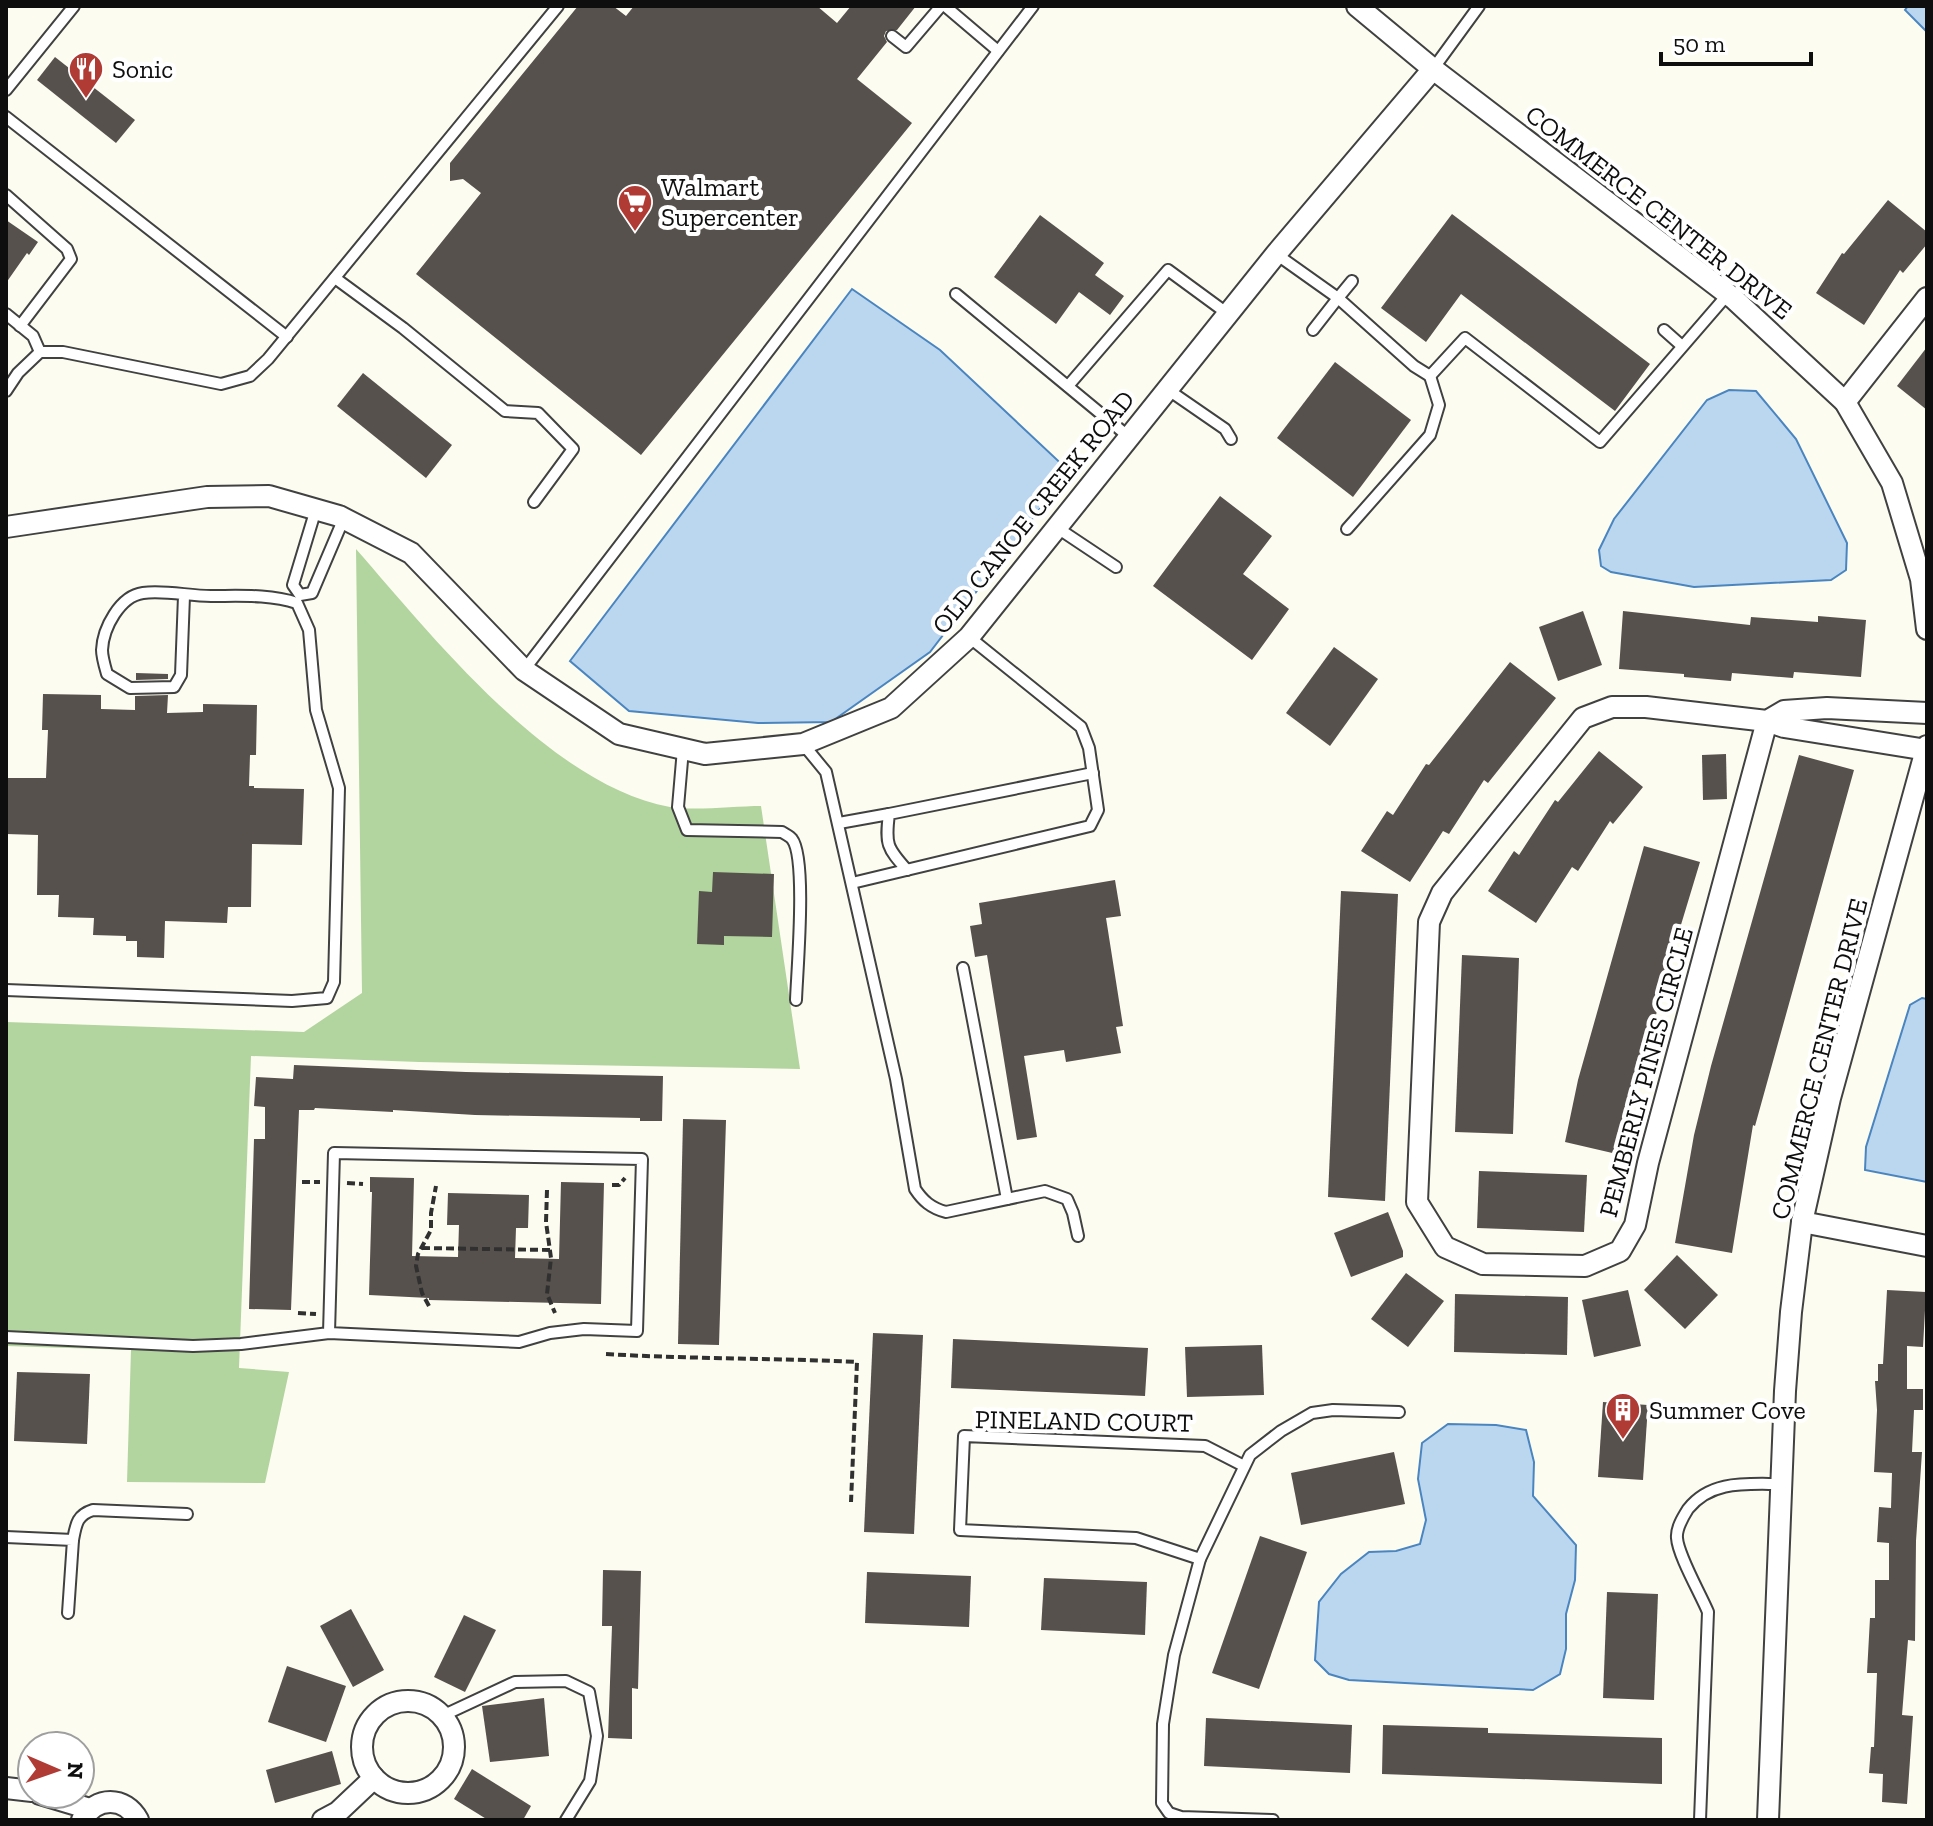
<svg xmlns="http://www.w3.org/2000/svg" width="1933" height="1826" font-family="'Zilla Slab',serif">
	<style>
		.forest { fill: #b2d49f }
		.water { fill: #bbd7f0; stroke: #4a85bf; stroke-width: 2 }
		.building { fill: #56514c }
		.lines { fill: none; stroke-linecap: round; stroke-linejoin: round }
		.lane-casing { stroke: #414141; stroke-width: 14 }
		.street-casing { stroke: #414141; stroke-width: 24 }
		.path { stroke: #303030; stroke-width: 4; stroke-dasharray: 8 4; stroke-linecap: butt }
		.lane { stroke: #fff; stroke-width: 10 }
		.street { stroke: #fff; stroke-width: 20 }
		.labels { text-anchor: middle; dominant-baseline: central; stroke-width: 8; stroke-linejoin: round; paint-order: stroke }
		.poi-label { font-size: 26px; fill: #0e0e0e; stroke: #fff; text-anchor: start }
		.street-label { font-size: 26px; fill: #0e0e0e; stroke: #fff }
	</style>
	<rect width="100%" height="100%" fill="#fdfcf1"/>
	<path class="forest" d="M356 549C433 637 550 785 670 807 695 811 735 806 761 806L800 1069 419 1062 251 1056 239 1368 289 1372 265 1483 127 1482 131 1350 6 1346V1022L304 1032 362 993Z"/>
	<g class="water">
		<polygon points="1908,6 1927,6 1927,32 1905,10"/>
		<polygon points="852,289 940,350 1069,471 930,652 831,722 758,723 629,711 570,661"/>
		<polygon points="1729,390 1756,391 1796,439 1847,543 1846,570 1831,580 1694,587 1611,572 1601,566 1599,550 1614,519 1707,400"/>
		<polygon points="1922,998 1927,999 1927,1182 1865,1170 1866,1147 1910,1005"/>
		<polygon points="1448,1424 1496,1425 1526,1430 1534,1462 1533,1496 1576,1545 1575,1580 1566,1614 1566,1649 1560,1674 1533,1690 1349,1680 1329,1674 1315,1660 1319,1602 1341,1574 1369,1552 1396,1551 1420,1544 1426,1520 1418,1479 1422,1443"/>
	</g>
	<g class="building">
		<polygon points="578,6 613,6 626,16 634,6 817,6 837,23 851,6 916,6 897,30 886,31 884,36 887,42 857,79 912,123 641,455 416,274 481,193 463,179 450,181 450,163"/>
		<polygon points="55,57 135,120 116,143 37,80"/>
		<polygon points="1888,200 1927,232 1927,244 1903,273 1900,270 1864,325 1816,293 1842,253 1844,254"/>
		<polygon points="1452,214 1650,364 1615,411 1461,294 1426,342 1381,308"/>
		<polygon points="1040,215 1104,263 1095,275 1124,296 1110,315 1079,292 1056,324 994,277"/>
		<polygon points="6,220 38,242 29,255 27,253 6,283"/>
		<polygon points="1927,347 1927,410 1897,386"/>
		<polygon points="1335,362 1411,420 1353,497 1277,438"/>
		<polygon points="363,373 452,445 426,478 337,406"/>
		<polygon points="1220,496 1272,536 1243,574 1289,609 1252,660 1153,586"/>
		<polygon points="1583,611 1602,665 1558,681 1539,627"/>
		<polygon points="1623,611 1750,625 1751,617 1818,622 1818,616 1866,620 1861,677 1794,672 1793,678 1732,673 1731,681 1684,677 1684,674 1619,669"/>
		<polygon points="1334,647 1378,679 1330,746 1286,713"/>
		<polygon points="1510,662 1556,698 1488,783 1484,780 1449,834 1443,831 1410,882 1361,851 1387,811 1393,815 1426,764 1429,765"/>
		<polygon points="136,673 168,674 168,679 136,680"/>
		<polygon points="43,694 101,695 101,709 135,710 135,696 168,695 167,713 203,712 203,704 257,705 256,755 250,755 249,786 254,786 254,788 304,789 302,845 252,844 251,907 228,907 227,923 165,921 164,958 137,957 137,941 126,941 126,936 93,935 94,918 58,917 59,895 37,895 38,835 6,834 6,778 46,778 48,730 42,730"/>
		<polygon points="1599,751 1643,787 1613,824 1610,821 1578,871 1572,867 1536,923 1488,891 1514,851 1519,855 1555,800 1558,802"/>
		<polygon points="1726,754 1727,799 1703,800 1702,755"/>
		<polygon points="1799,755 1854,770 1755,1126 1753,1125 1732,1253 1675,1243 1694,1135 1711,1066"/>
		<polygon points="1644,846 1700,862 1667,971 1621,1155 1565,1142 1578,1080"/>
		<polygon points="713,872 774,874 772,937 724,936 724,945 697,944 699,891 712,892"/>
		<polygon points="1115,880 1121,916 1106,918 1123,1026 1116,1027 1121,1053 1066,1062 1064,1050 1024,1056 1037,1137 1017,1140 987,955 975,957 970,926 982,924 979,903"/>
		<polygon points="1341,891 1398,894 1385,1201 1328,1197"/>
		<polygon points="1462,955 1519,958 1513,1134 1455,1132"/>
		<polygon points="294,1065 466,1072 663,1076 662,1121 640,1121 640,1118 475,1115 393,1110 393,1112 315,1108 314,1110 299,1110 291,1310 249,1309 254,1139 265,1139 265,1107 254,1106 256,1077 293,1079"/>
		<polygon points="683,1119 726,1120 719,1345 678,1344"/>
		<polygon points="1479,1171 1587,1175 1584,1232 1477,1228"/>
		<polygon points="370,1177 414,1178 412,1256 458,1257 459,1225 447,1225 448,1193 529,1195 528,1228 516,1228 515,1258 559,1259 561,1182 604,1183 601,1304 429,1300 429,1298 369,1295 372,1192 370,1192"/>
		<polygon points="1388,1212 1403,1251 1403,1257 1351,1277 1334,1233"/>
		<polygon points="1677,1255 1718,1295 1685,1329 1644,1290"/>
		<polygon points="1406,1273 1444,1301 1408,1347 1371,1319"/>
		<polygon points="1628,1290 1641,1346 1594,1357 1582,1300"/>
		<polygon points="1887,1290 1926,1292 1923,1347 1907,1346 1907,1389 1923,1389 1923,1410 1914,1410 1912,1452 1922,1452 1916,1541 1915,1641 1908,1640 1902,1715 1913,1716 1907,1804 1882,1802 1883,1774 1869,1773 1871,1747 1874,1747 1877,1673 1867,1673 1870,1618 1875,1618 1875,1580 1889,1580 1889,1543 1877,1542 1879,1507 1891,1508 1892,1473 1874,1472 1877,1410 1875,1381 1878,1381 1878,1364 1883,1364"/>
		<polygon points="1455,1294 1568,1297 1567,1355 1454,1352"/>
		<polygon points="873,1333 923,1335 914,1534 864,1532"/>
		<polygon points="953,1339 1148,1348 1145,1396 951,1388"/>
		<polygon points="1262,1345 1264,1395 1187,1397 1185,1347"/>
		<polygon points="17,1372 90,1374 87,1444 14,1441"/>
		<polygon points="1603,1402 1648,1405 1643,1480 1598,1477"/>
		<polygon points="1394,1452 1405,1504 1301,1525 1291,1473"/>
		<polygon points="1260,1536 1307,1552 1259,1689 1212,1673"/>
		<polygon points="603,1570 641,1571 638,1689 632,1688 632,1739 608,1738 612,1626 602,1626"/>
		<polygon points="867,1572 971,1576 969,1627 865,1623"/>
		<polygon points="1044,1578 1147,1582 1145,1635 1041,1630"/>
		<polygon points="1607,1592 1658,1594 1654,1700 1603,1698"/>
		<polygon points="351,1609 384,1670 353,1687 320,1626"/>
		<polygon points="464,1615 496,1630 465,1692 434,1677"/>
		<polygon points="287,1666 346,1686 326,1742 268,1722"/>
		<polygon points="544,1698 549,1756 490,1762 482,1706"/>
		<polygon points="1206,1718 1352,1725 1350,1773 1204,1766"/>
		<polygon points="1383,1725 1488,1728 1488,1733 1662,1738 1662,1784 1382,1774"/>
		<polygon points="332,1751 341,1784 275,1803 266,1770"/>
		<polygon points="472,1769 531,1806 523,1820 488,1820 454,1799"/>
	</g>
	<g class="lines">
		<defs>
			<g id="lane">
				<polyline points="945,6 998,51"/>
				<polyline points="892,36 906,47 941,6"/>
				<polyline points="1433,69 1479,6"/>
				<polyline points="6,90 74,6"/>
				<polyline points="6,117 287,337"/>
				<polyline points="6,195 67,249 71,259 20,326"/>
				<polyline points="1276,254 1338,298 1313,330"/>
				<polyline points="335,278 403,328 505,411 538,413 573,449 534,502"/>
				<polyline points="1352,281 1338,298 1414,366 1430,376 1465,338 1600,442 1728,294"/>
				<polyline points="956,294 1129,437"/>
				<polyline points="6,314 33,336 40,352"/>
				<polyline points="1664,330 1682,346"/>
				<polyline points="1068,386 1168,270 1228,314"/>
				<polyline points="1167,389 1225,429 1231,439"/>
				<polyline points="6,391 18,373 40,352 63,352 221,384 250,376 268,359 558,6"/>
				<polyline points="316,509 293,585 300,595 312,593 344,518"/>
				<polyline points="1056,527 1116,567"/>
				<polyline points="1347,529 1430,435 1439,405 1430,376"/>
				<polyline points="524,670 1033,6"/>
				<path d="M803 744 826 772 896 1079 915 1189C923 1201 931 1208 946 1212L1045 1191 1067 1199 1073 1213 1078 1236"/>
				<path d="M683 749 678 807 687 830 782 832C785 834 790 836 792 839 807 858 797 971 796 1000"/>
				<polyline points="839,823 889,814"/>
				<path d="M907 870C887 848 885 844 889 814L1093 773"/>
				<polyline points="852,883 1090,826 1098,810 1089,748 1081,727 969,637"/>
				<polyline points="963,968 1007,1199"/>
				<path d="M6 990 292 1001 327 998 334 982 339 788 316 710 309 630 297 603C270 594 240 596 211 596 189 596 164 590 143 593 120 596 103 628 102 650 102 657 105 667 107 674L130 688 174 687 181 675 184 596"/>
				<polyline points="6,1337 193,1346 241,1344 329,1333 519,1342 550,1333 584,1329 637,1331 642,1159 334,1153 329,1333"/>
				<polyline points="6,1537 73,1540 68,1613"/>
				<path d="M73 1540C76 1524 77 1515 93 1510L187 1514"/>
				<polyline points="1200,1559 1136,1538 960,1530 964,1436 1205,1446 1244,1466"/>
				<polyline points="442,1716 515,1682 566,1681 589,1692 597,1736 590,1781 566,1820"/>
				<polyline points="1273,1820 1181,1817 1169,1813 1162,1803 1163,1724 1174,1655 1200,1559 1250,1455 1281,1431 1312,1413 1333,1410 1399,1412"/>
				<path d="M1700 1820 1708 1612C1700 1593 1678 1555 1677 1538 1676 1528 1683 1517 1688 1509 1711 1480 1746 1484 1780 1484"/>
			</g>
			<g id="street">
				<polyline points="1357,6 1433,69 1733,298 1845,402 1892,483 1921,579 1927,629"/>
				<polyline points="1845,402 1927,298"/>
				<polyline points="6,527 207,497 269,496 339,516 411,553 524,670 619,734 705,754 803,744 891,708 969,637 1276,254 1433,69"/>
				<polyline points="1927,713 1827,708 1784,711 1767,721 1648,1163 1635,1225 1620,1251 1585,1266 1483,1264 1445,1247 1417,1202 1429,922 1442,893 1583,718 1612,707 1646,707 1767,721 1784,727 1927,750"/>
				<polyline points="1802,1222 1927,1246"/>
				<circle cx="408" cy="1747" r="46"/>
				<polyline points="6,1788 32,1791"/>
				<polyline points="40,1794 90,1809"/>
				<path d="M82 1820C96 1796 125 1796 138 1820"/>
				<polyline points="323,1820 338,1812 374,1778"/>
				<polyline points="1768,1820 1785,1391 1791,1312 1802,1222 1830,1098 1927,746"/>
			</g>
		</defs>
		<use href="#lane" class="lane-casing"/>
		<use href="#street" class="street-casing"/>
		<g class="path">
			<polyline points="302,1182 320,1182"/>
			<polyline points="347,1183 363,1184"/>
			<polyline points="612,1185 619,1185 625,1178"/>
			<polyline points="547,1190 546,1222 551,1258 547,1294 555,1313"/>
			<polyline points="422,1248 550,1250"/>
			<polyline points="429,1306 422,1293 416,1266 418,1254 431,1230 431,1213 436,1186"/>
			<polyline points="298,1313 316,1314"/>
			<path d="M606 1354C690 1359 773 1358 857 1362L851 1502"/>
		</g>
		<use href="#lane" class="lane"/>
		<use href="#street" class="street"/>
	</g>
	<defs>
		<symbol id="restaurant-pin" viewBox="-11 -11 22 30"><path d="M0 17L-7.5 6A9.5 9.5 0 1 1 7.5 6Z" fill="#b03b35" stroke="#fff"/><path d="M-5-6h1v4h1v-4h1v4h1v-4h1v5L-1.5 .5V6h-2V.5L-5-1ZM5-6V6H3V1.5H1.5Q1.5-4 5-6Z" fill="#fff"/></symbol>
		<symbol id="supermarket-pin" viewBox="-11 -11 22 30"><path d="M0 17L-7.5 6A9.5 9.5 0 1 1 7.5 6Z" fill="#b03b35" stroke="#fff"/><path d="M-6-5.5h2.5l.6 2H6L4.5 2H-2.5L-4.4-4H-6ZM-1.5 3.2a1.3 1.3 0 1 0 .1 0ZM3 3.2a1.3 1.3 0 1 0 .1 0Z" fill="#fff"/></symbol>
		<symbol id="building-pin" viewBox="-11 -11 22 30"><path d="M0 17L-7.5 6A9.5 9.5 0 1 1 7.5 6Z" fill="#b03b35" stroke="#fff"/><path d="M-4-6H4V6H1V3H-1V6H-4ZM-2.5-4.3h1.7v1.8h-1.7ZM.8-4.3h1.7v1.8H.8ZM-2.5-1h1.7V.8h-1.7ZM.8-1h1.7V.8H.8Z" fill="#fff"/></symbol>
	</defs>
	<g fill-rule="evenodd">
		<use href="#restaurant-pin" x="66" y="49" width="40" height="54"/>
		<use href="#supermarket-pin" x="615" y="182" width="40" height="54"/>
		<use href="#building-pin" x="1603" y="1390" width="40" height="54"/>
	</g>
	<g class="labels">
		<g class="poi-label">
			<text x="112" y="69">Sonic</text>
			<text x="661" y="187">Walmart<tspan x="661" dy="30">Supercenter</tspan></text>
			<text x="1649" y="1410">Summer Cove</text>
		</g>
		<g class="street-label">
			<text transform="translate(1659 212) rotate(38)">COMMERCE CENTER DRIVE</text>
			<text transform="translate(1033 512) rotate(-51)">OLD CANOE CREEK ROAD</text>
			<text transform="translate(1819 1059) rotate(-76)">COMMERCE CENTER DRIVE</text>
			<text transform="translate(1646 1072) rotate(-75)">PEMBERLY PINES CIRCLE</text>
			<text transform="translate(1084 1421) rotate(1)">PINELAND COURT</text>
		</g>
	</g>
	<rect width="1933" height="1826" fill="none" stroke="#0e0e0e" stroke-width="16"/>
	<g transform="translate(56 1770) rotate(92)"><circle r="38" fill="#ffffff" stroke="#9f9f9f" stroke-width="2"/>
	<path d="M0-6L14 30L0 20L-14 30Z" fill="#b03b35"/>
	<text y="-12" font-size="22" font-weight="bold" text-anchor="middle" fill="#0e0e0e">N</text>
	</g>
	<path d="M1661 52v12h150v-12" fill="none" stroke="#0e0e0e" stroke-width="4"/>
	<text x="1673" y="52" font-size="24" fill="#0e0e0e" stroke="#ffffff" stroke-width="6" paint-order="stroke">50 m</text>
</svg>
